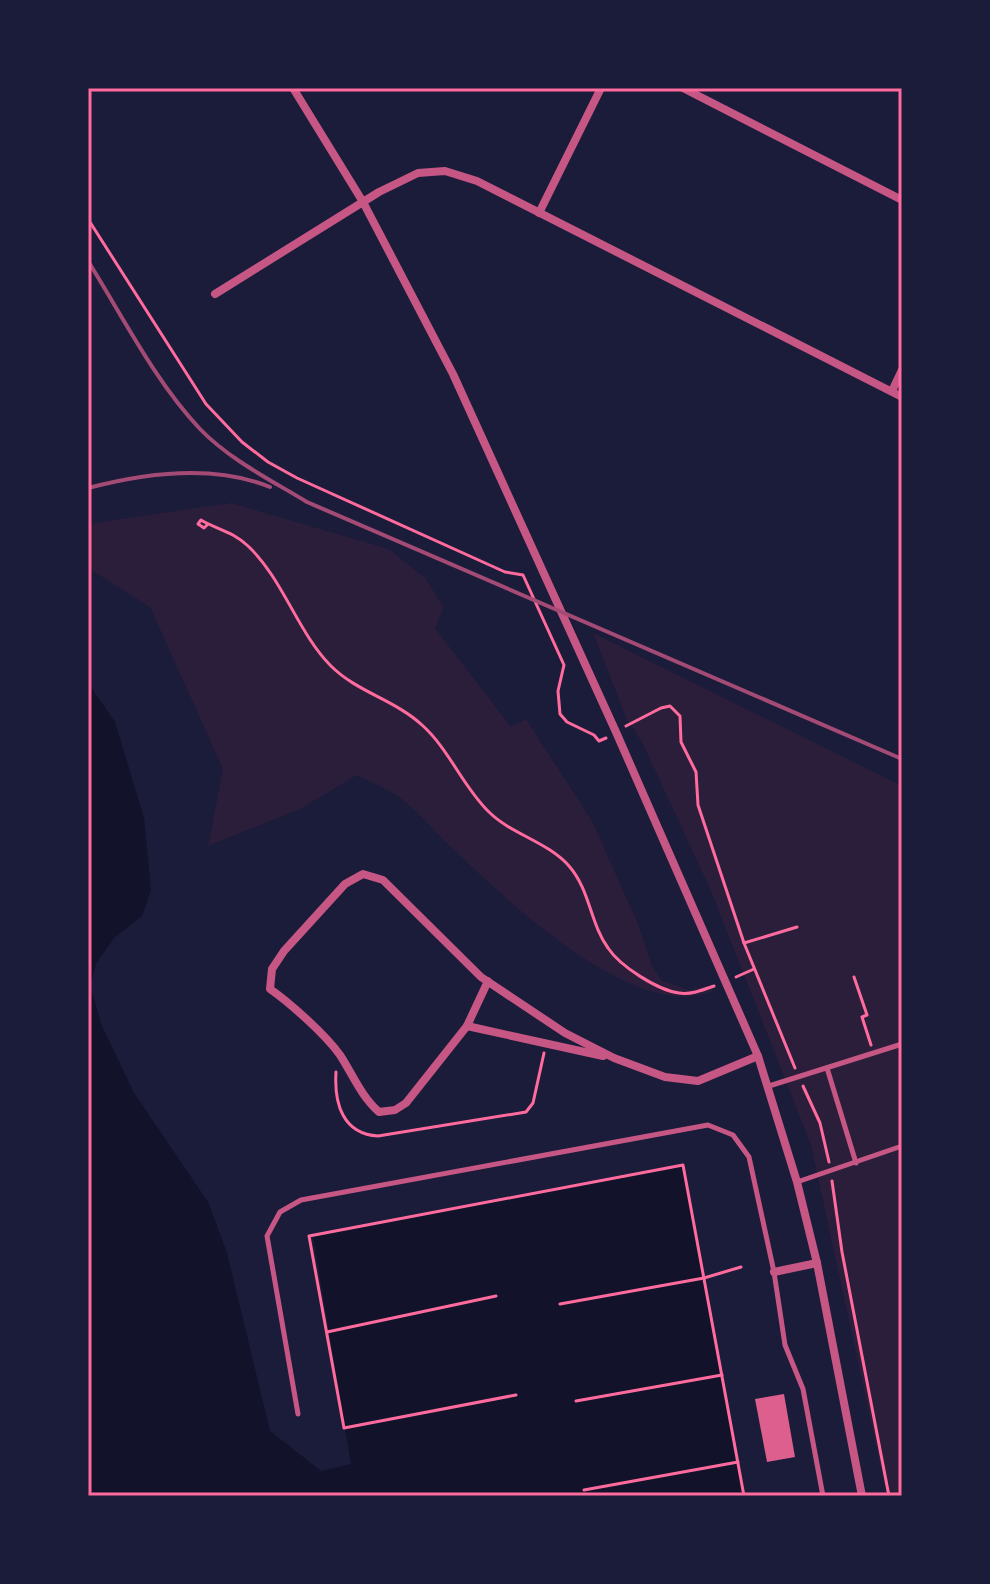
<svg xmlns="http://www.w3.org/2000/svg" width="990" height="1584" font-family="Inter,sans-serif">
	<style>
		.green { fill: #2a1e3b }
		.water { fill: #12122b }
		.building { fill: #dd5f8e }
		.lines { fill: none; stroke-linecap: round; stroke-linejoin: round }
		.path { stroke: #ff6b9d; stroke-width: 3 }
		.service { stroke: #c65784; stroke-width: 5 }
		.minor { stroke: #c65784; stroke-width: 8 }
		.rail { stroke: #a44b75; stroke-width: 4 }
		.neatline { fill: none; stroke: #ff6b9d; stroke-width: 3 }
	</style>
	<rect width="100%" height="100%" fill="#1b1b3a"/>
	<g class="green">
		<path d="M231 503 389 549 425 578 444 607 435 628 511 727 526 719 592 821 638 924 652 966 661 980 689 990 710 985 713 991C635 1025 502 896 450 846 432 829 415 808 396 795 384 787 370 782 357 775L300 809 208 846 223 769 150 607 88 568V524Z"/>
		<polygon points="593,633 902,786 902,1496 887,1496 811,1145 711,891 642,742 627,720"/>
	</g>
	<polygon class="water" points="88,683 115,722 144,818 151,890 142,916 114,938 96,964 90,986 102,1026 134,1093 208,1202 227,1253 270,1431 321,1471 351,1464 313,1236 683,1166 743,1496 88,1496"/>
	<polygon class="building" points="784,1394 795,1457 767,1462 755,1399"/>
	<g class="lines">
		<g class="path">
			<polyline points="88,219 206,404 242,442 268,462 297,478 505,572 523,575 564,665 558,691 560,714 567,722 594,735 599,741 606,738"/>
			<path d="M208 524 204 528 198 524 201 520C218 530 232 531 248 546 283 579 298 633 331 666 357 692 395 700 422 725 449 749 463 787 489 812 511 834 548 842 569 866 590 890 590 923 608 948 620 966 657 990 679 993 690 995 703 990 714 986"/>
			<polyline points="626,726 661,708 670,706 680,716 681,742 696,772 698,805 744,943 795,1068"/>
			<polyline points="744,943 797,927"/>
			<polyline points="736,977 754,969"/>
			<polyline points="854,977 867,1015 862,1017 871,1045"/>
			<path d="M336 1072C334 1104 343 1134 378 1136L526 1112 533 1103 544 1053"/>
			<polyline points="803,1086 820,1123 829,1162"/>
			<polyline points="832,1181 842,1252 889,1496"/>
			<polyline points="560,1304 704,1278 741,1267"/>
			<polyline points="327,1332 496,1296"/>
			<polyline points="516,1395 344,1428 309,1236 683,1165 744,1496"/>
			<polyline points="576,1401 722,1375"/>
			<polyline points="584,1490 738,1462"/>
		</g>
		<g class="service">
			<polyline points="827,1068 856,1163"/>
			<polyline points="769,1086 902,1044"/>
			<polyline points="797,1182 902,1146"/>
			<polyline points="298,1414 267,1236 280,1212 301,1200 708,1125 733,1135 749,1157 774,1272 785,1345 803,1389 823,1496"/>
		</g>
		<g class="minor">
			<polyline points="293,88 363,202 453,374 616,732 758,1056 797,1182 817,1263 862,1496"/>
			<polyline points="683,88 902,200"/>
			<polyline points="539,213 601,88"/>
			<polyline points="215,294 379,192 418,173 445,171 477,181 902,397"/>
			<polyline points="892,391 902,370"/>
			<path d="M488 981 467 1026 406 1103 395 1110 379 1112C361 1096 353 1075 340 1055 325 1034 290 1003 270 989L272 969 284 951 345 884 363 874 383 880 481 977 565 1033 614 1058 665 1077 698 1081 758 1056"/>
			<polyline points="467,1026 603,1056"/>
			<polyline points="774,1272 817,1263"/>
		</g>
		<g class="rail">
			<path d="M88 261C123 317 155 381 200 429 230 460 271 480 307 502L902 759"/>
			<path d="M88 488C145 473 214 464 270 487"/>
		</g>
	</g>
	<rect width="990" height="1584" fill="none" stroke="#1b1b3a" stroke-width="180"/>
	<rect x="90" y="90" width="810" height="1404" class="neatline"/>
</svg>
